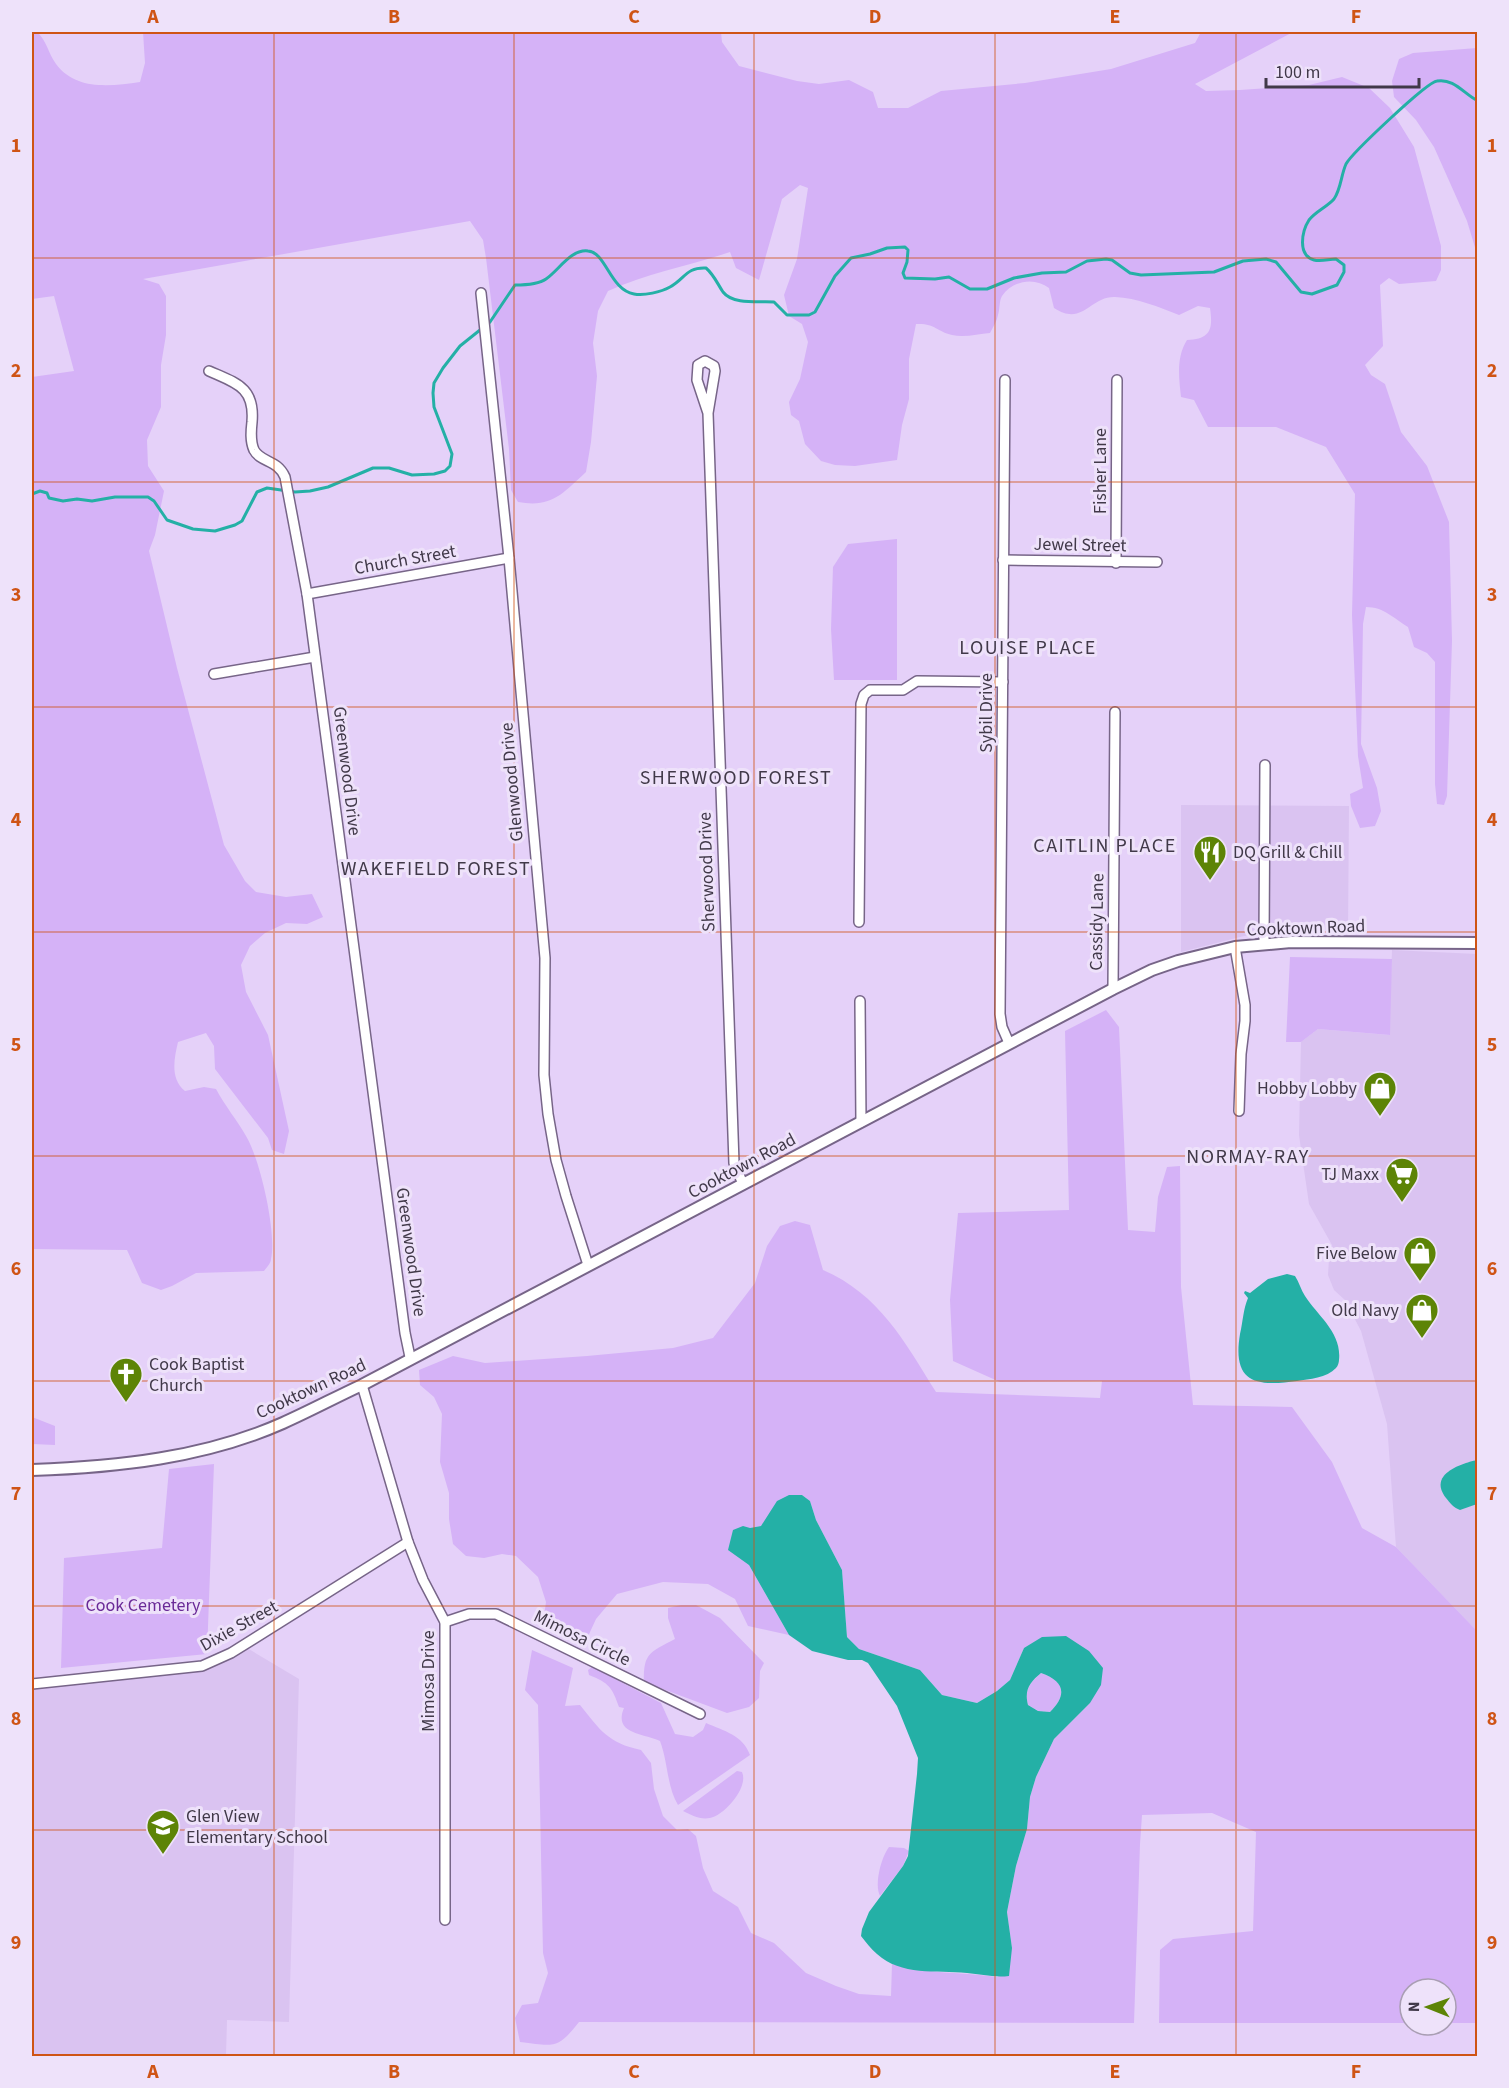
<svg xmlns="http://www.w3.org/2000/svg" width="1509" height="2088" font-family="'Source Sans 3',sans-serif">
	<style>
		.built { fill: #dac3f1 }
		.green { fill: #d5b2f7 }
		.water { fill: #24b0a6; fill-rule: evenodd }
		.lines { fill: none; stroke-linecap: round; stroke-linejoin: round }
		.stream { stroke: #24b0a6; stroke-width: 3 }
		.minor-casing { stroke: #776588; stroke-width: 12 }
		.tertiary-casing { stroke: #776588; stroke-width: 14 }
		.minor { stroke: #fff; stroke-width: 9 }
		.tertiary { stroke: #fff; stroke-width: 10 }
		.grid { fill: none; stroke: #cf5415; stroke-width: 1.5; stroke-opacity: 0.55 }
		.labels { text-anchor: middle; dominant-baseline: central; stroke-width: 6; stroke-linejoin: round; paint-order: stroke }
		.street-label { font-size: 18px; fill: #413949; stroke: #eee2fa }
		.poi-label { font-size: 18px; fill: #413949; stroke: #eee2fa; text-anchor: end }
		.park-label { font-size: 18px; fill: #6a2a97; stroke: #eee2fa }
		.neighbourhood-label { font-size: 20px; letter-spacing: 1.5px; fill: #413949; stroke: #eee2fa }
		.neatline { fill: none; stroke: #cf5415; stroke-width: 2 }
		.grid-label { font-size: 20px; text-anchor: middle; font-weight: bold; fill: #cf5415 }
	</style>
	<rect width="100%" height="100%" fill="#e5d1f9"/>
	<g class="built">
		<polygon points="1181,805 1349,806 1348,933 1290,932 1244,936 1181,952"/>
		<polygon points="1392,950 1477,954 1477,1631 1396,1547 1387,1424 1361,1331 1345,1300 1334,1290 1328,1275 1329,1259 1333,1251 1332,1245 1309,1204 1299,1135 1301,1042 1318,1029 1389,1035"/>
		<polygon points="247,1648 299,1679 289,2022 227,2020 226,2056 32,2056 32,1689 199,1671 212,1668"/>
	</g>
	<g class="green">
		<path d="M32 32H37C47 41 48 53 56 64 76 91 111 86 140 82L145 63 143 32H721L722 42 739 66 797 81 819 84 849 80 873 92 878 108H908L941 91 1025 83 1111 69 1195 43 1201 32H1293L1195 84 1206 91 1240 90 1309 85 1342 77 1369 88 1390 108 1414 147 1441 246V270L1436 281 1399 284 1389 278 1380 285 1383 346 1365 365 1371 375 1385 384 1401 432 1427 466 1449 522 1452 641 1447 796 1444 805 1437 804 1435 784V662L1427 653 1414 647 1408 627C1393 618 1384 607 1366 607L1363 624 1361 744 1377 788 1381 811 1375 826 1360 828 1351 806 1350 794 1363 788 1358 756 1352 615 1355 494 1326 447 1276 427H1208L1194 400 1181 397C1179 378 1176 357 1187 340 1211 339 1213 329 1210 308L1198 306 1179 315C1159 307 1137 298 1115 297 1090 296 1083 327 1054 308L1049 288C1035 277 1013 280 1002 296 999 301 1000 309 998 315 997 321 993 327 990 333 978 334 964 338 952 335 936 331 935 323 916 324L909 359V399L902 425 897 460 855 466 835 465 821 461 805 444 799 421 791 415 789 402 800 379 808 342 802 324 789 316 784 295 797 259 808 188 800 185 782 199 759 280 736 268 730 252C689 266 648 273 608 291L598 311 593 343 597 376 591 442 586 472C562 494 552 508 518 502L511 490 509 449 486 258 483 240 470 221 143 279 159 284 166 296V335L161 365V407L147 440 148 466 164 491 155 535 149 551 177 668 224 845 245 881 256 892 286 897 312 894 323 917 307 924 286 923 265 933 250 946 241 965 246 992 268 1035 289 1131 284 1154 272 1150 268 1138 215 1069 214 1046 206 1033 178 1042C174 1059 170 1079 185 1091L204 1087 216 1089C225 1106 237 1120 246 1136 260 1159 277 1233 271 1259 271 1263 267 1267 264 1271L196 1273 172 1286 161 1290 142 1283 127 1250 32 1249V377L74 371 54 296 32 299Z"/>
		<polygon points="1477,48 1478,48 1477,254 1467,221 1434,147 1416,120 1394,97 1392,81 1399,59 1413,53"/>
		<polygon points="897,539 897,680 834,680 831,629 833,567 848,544"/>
		<polygon points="1290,957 1392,959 1390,1035 1318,1029 1301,1042 1286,1042"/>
		<path d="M1106 1010 1119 1027 1128 1230 1155 1232 1158 1197 1167 1167 1180 1166 1181 1287 1193 1405 1292 1407 1332 1462 1362 1528 1396 1547 1477 1631V2023H1446V1989H1410V2023H1159L1160 1950 1173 1939 1253 1931 1256 1832 1212 1813 1142 1815 1140 1844 1134 2023 579 2022C557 2050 554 2046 520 2042L515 2018 522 2005 538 2003 548 1973 543 1953 538 1705 525 1690 532 1650 573 1668 565 1706 580 1705C600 1730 608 1743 641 1750L651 1763 654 1789 663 1816 677 1830 688 1829 696 1836 703 1868 713 1891 738 1907 751 1933 774 1943 806 1973 836 1986 859 1994 891 1996 892 1964C927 1974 963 1972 998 1977L1012 1948 1007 1912 1016 1866 1027 1829 1030 1797 1036 1777 1054 1739 1090 1703 1024 1648 1010 1680 997 1691 977 1703 942 1695 920 1670 859 1649 847 1637 842 1570 816 1520 810 1501 802 1495H789L761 1526 750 1528 749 1565 789 1635 748 1626 735 1599 708 1584 663 1582 617 1594 596 1619 584 1645 543 1623 546 1602 538 1577 516 1556 502 1554 484 1558 466 1556 453 1544 449 1519V1493L440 1462 442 1414 434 1397 420 1385 419 1370 453 1356 485 1363 587 1356 673 1348 713 1338 755 1283 767 1246 780 1226 795 1221 810 1225 823 1270C879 1294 905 1342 936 1392L1100 1398 1102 1381 1000 1382 953 1361 950 1300 958 1213 1069 1210 1065 1031Z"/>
		<polygon points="32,1417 55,1426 55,1445 32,1444"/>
		<polygon points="214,1464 207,1654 61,1668 64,1558 162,1548 169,1469"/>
		<path d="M681 1605H696L720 1618 764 1663 760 1671 759 1698 749 1707 727 1713 644 1682C643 1652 651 1652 675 1639L668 1618V1608Z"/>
		<path d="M592 1667 661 1703 675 1734 693 1737 703 1730 706 1723C724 1731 743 1735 750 1755L678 1805C667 1787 668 1762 660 1741 643 1733 613 1734 624 1708L619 1707C612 1687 609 1683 589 1675L588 1670Z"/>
		<path d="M1041 1673C1064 1681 1068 1694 1050 1712L1038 1711 1028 1705C1024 1690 1030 1683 1041 1673Z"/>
		<path d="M737 1771 742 1772C749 1787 725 1815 710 1818 700 1820 691 1815 683 1811Z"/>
		<path d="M889 1847 904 1848 909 1851 903 1866 880 1896C874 1884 881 1858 889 1847Z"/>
	</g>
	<g class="water">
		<path d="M1287 1274 1295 1276C1299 1282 1301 1290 1305 1296 1318 1316 1342 1333 1339 1360 1339 1362 1338 1366 1336 1368 1327 1378 1309 1379 1297 1381 1255 1387 1232 1382 1240 1334 1243 1321 1243 1310 1248 1298L1244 1293 1245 1291 1250 1293 1268 1279Z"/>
		<path d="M1477 1460V1504L1460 1510C1454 1508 1450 1503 1446 1498 1428 1475 1459 1464 1477 1460Z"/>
		<path d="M789 1495H802L810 1501 816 1520 842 1570 847 1637 859 1649 920 1670 942 1695 977 1703 997 1691 1010 1680 1024 1648 1042 1637 1066 1636 1089 1651 1103 1668 1101 1685 1090 1703 1054 1739 1036 1777 1030 1797 1027 1829 1016 1866 1007 1912 1012 1948 1009 1976C994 1978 981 1974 967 1973 936 1970 901 1976 877 1954 871 1949 866 1942 861 1936L862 1929 869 1912 903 1866 908 1856 917 1774 918 1758 897 1706 868 1663 862 1660H848L812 1651 789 1635 749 1565 728 1550 733 1530 743 1526 750 1528 761 1526 777 1501ZM1041 1673C1064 1681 1068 1694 1050 1712L1038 1711 1028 1705C1024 1690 1030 1682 1041 1673Z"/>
	</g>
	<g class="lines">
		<path class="stream" d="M32 494 40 491 47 493 49 498 63 501 77 499 92 501 115 497H148L154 501 167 520 193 529 215 531 235 525 242 521 257 492 267 488 295 492 310 491 328 487 373 468H389L412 475 434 474 445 471 450 466 452 454 434 407 433 393 434 383 443 368 460 346 490 322 515 285C524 285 539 284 546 279 559 270 571 249 588 251 606 252 610 290 634 294 644 296 661 292 670 287 685 279 686 267 706 268 714 275 717 283 723 292 733 305 759 301 774 302L787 315H809L815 312 835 276 851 258 870 254 887 248 905 247 908 250 907 262 903 273 905 278 935 279 949 277 970 289H987L1014 278 1042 273 1066 272 1087 261 1106 259 1112 260 1130 273 1141 275 1214 272 1243 261 1266 259 1276 262 1301 292 1312 294 1337 285 1344 272V265L1336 259C1329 259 1321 262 1314 260 1297 255 1302 231 1309 220 1316 211 1327 207 1334 199 1341 189 1341 175 1346 164 1352 153 1427 82 1437 81 1454 78 1464 94 1478 101"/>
		<defs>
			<g id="minor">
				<polyline points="481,293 509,558 545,958 544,1075 548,1114 556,1160 566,1196 588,1265"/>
				<path d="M209 371C236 383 255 387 252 422 251 431 250 441 254 450 261 463 277 459 285 477L307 594 405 1333 410 1357"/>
				<polyline points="1005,380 1000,1014 1002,1027 1009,1043"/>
				<polyline points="708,413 697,380 698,365 705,361 714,366 715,371 708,413 734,1163 743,1184"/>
				<polyline points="1003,560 1157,562"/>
				<polyline points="1116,563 1117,380"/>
				<polyline points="307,594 509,558"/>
				<polyline points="214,674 315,657"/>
				<polyline points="859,922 861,704 864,695 870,690 903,690 917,681 1003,682"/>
				<polyline points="1264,943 1265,765"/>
				<polyline points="1235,947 1245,1005 1245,1021 1241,1054 1239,1111"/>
				<polyline points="1113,989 1115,712"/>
				<polyline points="860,1001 861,1122"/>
				<polyline points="362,1385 408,1542 423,1580 445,1622 445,1920"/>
				<polyline points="445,1622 469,1614 496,1614 700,1714"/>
				<polyline points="32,1684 202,1666 231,1653 408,1542"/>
			</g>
			<path id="tertiary" d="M32 1470C117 1467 204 1458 283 1423 310 1411 336 1397 362 1385L1113 989 1152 970 1178 961 1235 947 1291 942 1478 943"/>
		</defs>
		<use href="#minor" class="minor-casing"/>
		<use href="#tertiary" class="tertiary-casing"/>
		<use href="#minor" class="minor"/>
		<use href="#tertiary" class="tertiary"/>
	</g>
	<path class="grid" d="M274 32V2056M514 32V2056M754 32V2056M995 32V2056M1236 32V2056M32 258H1478M32 482H1478M32 707H1478M32 932H1478M32 1156H1478M32 1381H1478M32 1606H1478M32 1830H1478"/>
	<defs>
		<symbol id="restaurant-pin" viewBox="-11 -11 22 30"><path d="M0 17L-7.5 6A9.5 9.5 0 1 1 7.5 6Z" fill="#5d8406" stroke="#eee2fa"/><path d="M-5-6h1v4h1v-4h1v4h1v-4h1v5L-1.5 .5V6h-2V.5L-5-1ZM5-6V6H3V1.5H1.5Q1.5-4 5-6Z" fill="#fff"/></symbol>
		<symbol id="shop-pin" viewBox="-11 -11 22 30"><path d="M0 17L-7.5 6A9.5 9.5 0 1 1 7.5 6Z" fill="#5d8406" stroke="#eee2fa"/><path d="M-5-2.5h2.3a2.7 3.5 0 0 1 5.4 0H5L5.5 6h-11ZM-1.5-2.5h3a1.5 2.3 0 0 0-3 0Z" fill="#fff"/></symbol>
		<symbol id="supermarket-pin" viewBox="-11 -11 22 30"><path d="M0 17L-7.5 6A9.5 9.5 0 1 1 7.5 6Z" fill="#5d8406" stroke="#eee2fa"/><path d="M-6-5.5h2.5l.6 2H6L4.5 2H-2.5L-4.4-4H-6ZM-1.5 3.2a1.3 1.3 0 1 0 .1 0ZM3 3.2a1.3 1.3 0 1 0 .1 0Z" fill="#fff"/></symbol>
		<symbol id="church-pin" viewBox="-11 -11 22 30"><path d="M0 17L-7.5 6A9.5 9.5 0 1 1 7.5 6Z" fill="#5d8406" stroke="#eee2fa"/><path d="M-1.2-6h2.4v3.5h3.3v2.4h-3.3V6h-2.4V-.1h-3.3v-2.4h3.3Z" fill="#fff"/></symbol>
		<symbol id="school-pin" viewBox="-11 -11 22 30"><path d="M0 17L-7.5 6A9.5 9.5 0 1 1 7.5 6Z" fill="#5d8406" stroke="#eee2fa"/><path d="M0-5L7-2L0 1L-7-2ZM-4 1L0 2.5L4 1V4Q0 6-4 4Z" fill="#fff"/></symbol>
	</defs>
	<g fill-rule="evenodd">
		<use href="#restaurant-pin" x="1191" y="833" width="38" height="52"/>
		<use href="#shop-pin" x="1361" y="1069" width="38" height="52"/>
		<use href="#supermarket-pin" x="1383" y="1155" width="38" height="52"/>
		<use href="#shop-pin" x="1401" y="1234" width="38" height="52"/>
		<use href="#shop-pin" x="1403" y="1291" width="38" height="52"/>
		<use href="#church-pin" x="107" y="1355" width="38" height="52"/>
		<use href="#school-pin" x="144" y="1807" width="38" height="52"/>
	</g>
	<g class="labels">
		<g class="street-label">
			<text transform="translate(1100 471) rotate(-90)">Fisher Lane</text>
			<text transform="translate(1080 545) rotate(1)">Jewel Street</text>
			<text transform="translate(405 560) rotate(-10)">Church Street</text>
			<text transform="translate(986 713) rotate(-90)">Sybil Drive</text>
			<text transform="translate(347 771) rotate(83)">Greenwood Drive</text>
			<text transform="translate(512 782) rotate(-95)">Glenwood Drive</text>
			<text transform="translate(707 872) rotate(-92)">Sherwood Drive</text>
			<text transform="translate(1097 922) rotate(-89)">Cassidy Lane</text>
			<text transform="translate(1306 928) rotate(-2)">Cooktown Road</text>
			<text transform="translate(742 1166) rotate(-28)">Cooktown Road</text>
			<text transform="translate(411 1252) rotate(82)">Greenwood Drive</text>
			<text transform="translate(311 1389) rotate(-25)">Cooktown Road</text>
			<text transform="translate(239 1626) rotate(-29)">Dixie Street</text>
			<text transform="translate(582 1638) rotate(26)">Mimosa Circle</text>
			<text transform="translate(428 1681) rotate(-90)">Mimosa Drive</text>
		</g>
		<g class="poi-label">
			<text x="1233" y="852" text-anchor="start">DQ Grill &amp; Chill</text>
			<text x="1357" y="1088">Hobby Lobby</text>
			<text x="1379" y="1174">TJ Maxx</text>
			<text x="1397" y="1253">Five Below</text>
			<text x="1399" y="1310">Old Navy</text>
			<text x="149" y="1364" text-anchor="start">Cook Baptist<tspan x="149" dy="21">Church</tspan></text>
			<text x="186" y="1816" text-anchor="start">Glen View<tspan x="186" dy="21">Elementary School</tspan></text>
		</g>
		<g class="park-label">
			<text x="143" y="1605">Cook Cemetery</text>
		</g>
		<g class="neighbourhood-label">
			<text x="1028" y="648">LOUISE PLACE</text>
			<text x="736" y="778">SHERWOOD FOREST</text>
			<text x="1105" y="846">CAITLIN PLACE</text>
			<text x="436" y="869">WAKEFIELD FOREST</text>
			<text x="1248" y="1157">NORMAY-RAY</text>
		</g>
	</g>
	<rect width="1509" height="2088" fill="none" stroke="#eee2fa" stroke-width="66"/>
	<g transform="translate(1428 2007) rotate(271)"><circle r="28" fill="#eee2fa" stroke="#a99eb3" stroke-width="1.5"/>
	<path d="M0-4.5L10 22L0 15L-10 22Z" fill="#5d8406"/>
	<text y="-9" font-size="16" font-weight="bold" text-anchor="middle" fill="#413949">N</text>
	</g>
	<path d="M1266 78v9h153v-9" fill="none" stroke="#413949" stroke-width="3"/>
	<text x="1275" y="78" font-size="18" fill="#413949" stroke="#eee2fa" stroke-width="4.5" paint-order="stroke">100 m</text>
	<rect x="33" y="33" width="1443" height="2022" class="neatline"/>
	<g class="grid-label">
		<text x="153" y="23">A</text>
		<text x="394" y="23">B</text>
		<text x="634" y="23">C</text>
		<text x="875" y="23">D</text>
		<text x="1115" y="23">E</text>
		<text x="1356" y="23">F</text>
		<text x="16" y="152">1</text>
		<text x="1492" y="152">1</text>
		<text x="16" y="377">2</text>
		<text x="1492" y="377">2</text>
		<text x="16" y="601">3</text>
		<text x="1492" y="601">3</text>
		<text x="16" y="826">4</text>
		<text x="1492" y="826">4</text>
		<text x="16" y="1051">5</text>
		<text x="1492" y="1051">5</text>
		<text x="16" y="1275">6</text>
		<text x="1492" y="1275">6</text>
		<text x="16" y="1500">7</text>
		<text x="1492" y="1500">7</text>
		<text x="16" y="1725">8</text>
		<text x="1492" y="1725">8</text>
		<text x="16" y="1949">9</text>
		<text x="1492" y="1949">9</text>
		<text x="153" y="2078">A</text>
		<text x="394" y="2078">B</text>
		<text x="634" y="2078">C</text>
		<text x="875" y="2078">D</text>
		<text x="1115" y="2078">E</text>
		<text x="1356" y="2078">F</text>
	</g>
</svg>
